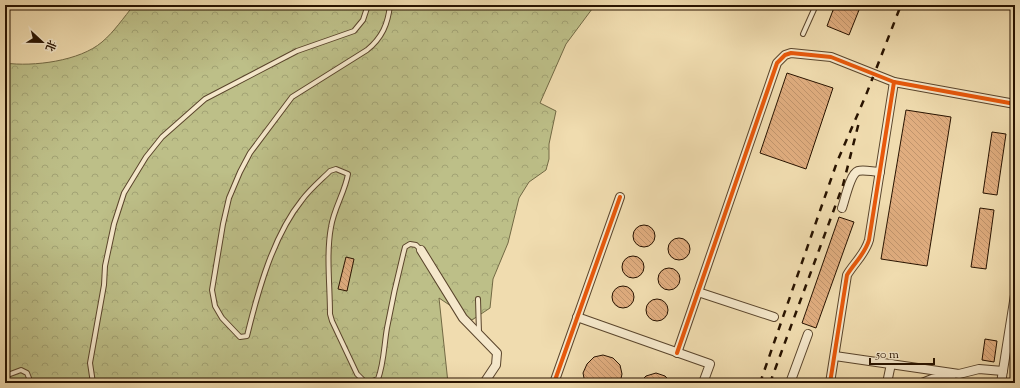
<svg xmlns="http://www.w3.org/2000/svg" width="1020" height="388" font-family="'Sorts Mill Goudy','Noto Serif SC',serif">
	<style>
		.forest { fill: url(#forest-crowns); stroke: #726944 }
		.building { fill: url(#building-back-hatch); stroke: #281300 }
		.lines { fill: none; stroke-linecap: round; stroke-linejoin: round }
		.lane-casing { stroke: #5a452c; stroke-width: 6 }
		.street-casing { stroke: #5a452c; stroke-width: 10 }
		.lane { stroke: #f5e8cb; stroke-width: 4 }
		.street { stroke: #f5e8cb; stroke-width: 8 }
		.rail { stroke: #281300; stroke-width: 2.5; stroke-dasharray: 7 7; stroke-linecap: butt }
		.cycleway-casing { stroke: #f5e8cb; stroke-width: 6 }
		.cycleway { stroke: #e8590c; stroke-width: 4 }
	</style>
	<defs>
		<pattern id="forest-crowns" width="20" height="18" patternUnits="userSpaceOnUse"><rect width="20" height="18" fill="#bdbf88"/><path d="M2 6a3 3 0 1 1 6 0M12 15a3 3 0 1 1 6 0" fill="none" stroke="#a2a374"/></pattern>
		<pattern id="building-back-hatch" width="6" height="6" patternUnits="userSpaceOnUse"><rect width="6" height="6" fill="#e0ad7f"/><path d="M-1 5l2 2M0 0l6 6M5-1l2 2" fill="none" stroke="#c0946c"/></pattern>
	</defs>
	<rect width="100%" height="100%" fill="#f0dcaf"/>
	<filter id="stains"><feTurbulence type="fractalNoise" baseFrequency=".005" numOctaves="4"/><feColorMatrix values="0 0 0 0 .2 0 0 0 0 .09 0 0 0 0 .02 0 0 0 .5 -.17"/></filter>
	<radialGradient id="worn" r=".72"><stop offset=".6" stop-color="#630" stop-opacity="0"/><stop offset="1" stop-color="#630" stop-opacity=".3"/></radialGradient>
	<path class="forest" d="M134 5H595L566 44 540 103 556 111 549 144V159L546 170 529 182 519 198 508 243 493 279 490 308 472 320 439 298 448 383H5V63C33 67 80 61 102 42 114 32 124 17 134 5Z"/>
	<g class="building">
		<polygon points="835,5 861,5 849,35 827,26"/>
		<polygon points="787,73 833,88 806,169 760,153"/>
		<polygon points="906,110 951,117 927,266 881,259"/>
		<polygon points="992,132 1006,134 997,195 983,193"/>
		<polygon points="980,208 994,210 986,269 971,267"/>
		<polygon points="839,217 854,222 816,328 802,323"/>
		<circle cx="644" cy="236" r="11"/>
		<circle cx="679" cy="249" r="11"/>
		<circle cx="633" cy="267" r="11"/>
		<polygon points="346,257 354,259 347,291 338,289"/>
		<circle cx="669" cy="279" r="11"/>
		<circle cx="623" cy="297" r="11"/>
		<circle cx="657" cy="310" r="11"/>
		<polygon points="985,339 997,341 994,362 982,360"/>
		<polygon points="603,355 613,358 620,365 622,374 620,383 585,383 583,373 587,364 594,357"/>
		<polygon points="656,373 665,376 672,383 639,383 646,376"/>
	</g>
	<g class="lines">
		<defs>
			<g id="lane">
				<polyline points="803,34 816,5"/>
				<polyline points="478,299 479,333"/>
				<polyline points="5,376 21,370 27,373 31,383"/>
				<polyline points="93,383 90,363 104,285 105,266 114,224 124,193 146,157 162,137 205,99 297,51 354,31 363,20 368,5"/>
				<path d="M366 383 357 374 332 321 330 314C330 286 326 254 331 227 334 208 345 192 348 174L336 169 330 171C321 180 310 189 302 200 273 236 258 291 247 336L240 337 222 318 215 306 212 290 223 224 229 198 240 172 250 153 292 97 367 50C382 38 388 24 390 5"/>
				<path d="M367 383 378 379C384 363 384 345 387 328 392 301 398 274 405 247L410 244 416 245 421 250"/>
			</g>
			<g id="street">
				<path d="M842 208C845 200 850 174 858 171 864 169 873 172 880 172"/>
				<polyline points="421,250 463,318 497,353 496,365 484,383"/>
				<polyline points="698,292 774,317"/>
				<polyline points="577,317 710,364 703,383"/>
				<polyline points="677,353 777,63 785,55 791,53 831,57 894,82 1015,104"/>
				<polyline points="835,356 959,374 979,369 1003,371"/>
				<polyline points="554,383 620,197"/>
				<polyline points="790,383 808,334"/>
				<path d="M830 383 847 275C855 262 865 254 869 240L894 82"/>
				<polyline points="887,383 891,364"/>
				<polyline points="922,383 932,379 952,375"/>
				<polyline points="1001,383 1015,295"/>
			</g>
		</defs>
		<use href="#lane" class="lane-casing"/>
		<use href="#street" class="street-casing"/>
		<use href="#lane" class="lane"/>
		<use href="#street" class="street"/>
		<g class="rail">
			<polyline points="760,383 837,162 866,95 901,5"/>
			<polyline points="770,383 843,185 859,122"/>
		</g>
		<defs>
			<g id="cycleway">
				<polyline points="677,353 777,63 785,55 791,53 831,57 894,82 1015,104"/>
				<polyline points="554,383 620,197"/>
				<path d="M830 383 847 275C855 262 865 254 869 240L894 82"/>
			</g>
		</defs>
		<use href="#cycleway" class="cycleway-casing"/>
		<use href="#cycleway" class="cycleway"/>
	</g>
	<rect width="1020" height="388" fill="none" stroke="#f0dcaf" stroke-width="20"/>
	<rect x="6" y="6" width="1008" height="376" fill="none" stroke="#281300" stroke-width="2"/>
	<rect x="10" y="10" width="1000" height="368" fill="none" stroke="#281300"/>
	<g transform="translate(42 42) rotate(112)" stroke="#f5e8cb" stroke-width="3" paint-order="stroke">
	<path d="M0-3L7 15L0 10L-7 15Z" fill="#281300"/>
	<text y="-6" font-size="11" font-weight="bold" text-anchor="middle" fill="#281300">北</text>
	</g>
	<path d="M870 358v6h64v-6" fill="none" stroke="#281300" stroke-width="2"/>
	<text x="876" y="358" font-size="12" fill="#281300" stroke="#f5e8cb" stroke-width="3" paint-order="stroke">50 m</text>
	<rect width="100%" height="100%" filter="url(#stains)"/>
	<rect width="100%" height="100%" fill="url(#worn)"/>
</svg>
